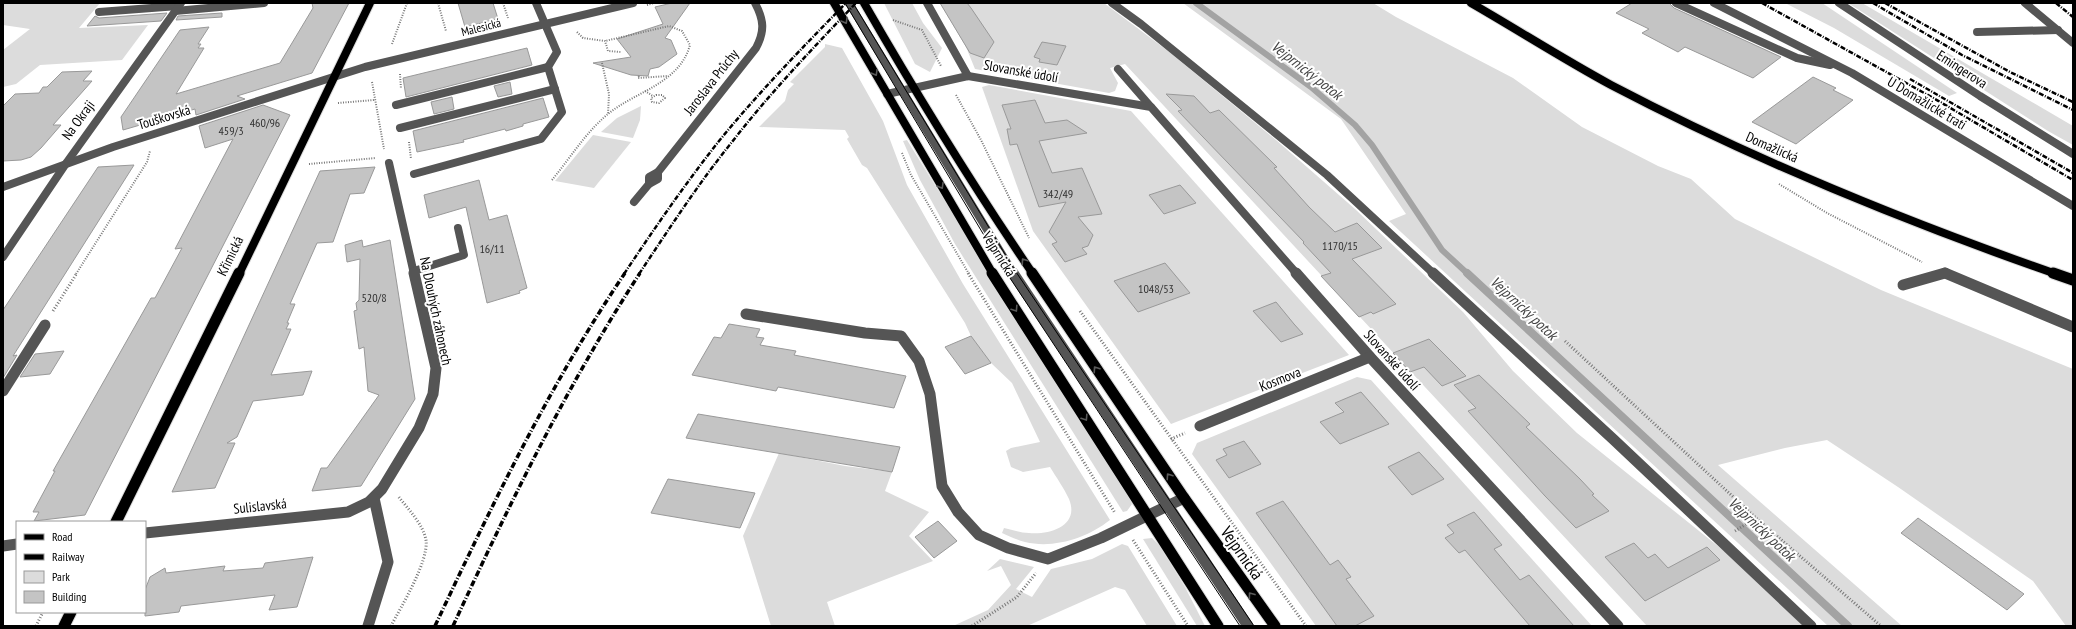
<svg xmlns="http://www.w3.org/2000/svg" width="2076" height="629" font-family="'PT Sans Narrow',sans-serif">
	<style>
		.green { fill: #dcdcdc }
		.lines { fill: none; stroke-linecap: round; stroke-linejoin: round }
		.stream-far1 { stroke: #a3a3a3; stroke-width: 6 }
		.stream { stroke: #a3a3a3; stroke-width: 8 }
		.building { fill: #c4c4c4; stroke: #999 }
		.major-far1-casing { stroke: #dbdbdb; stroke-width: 10 }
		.major-casing { stroke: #dbdbdb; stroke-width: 13 }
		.path-far1 { stroke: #777; stroke-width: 2; stroke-dasharray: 1 1.5; stroke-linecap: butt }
		.path { stroke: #777; stroke-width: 3; stroke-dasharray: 1 2; stroke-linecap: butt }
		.minor-far1 { stroke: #555; stroke-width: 8 }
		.minor { stroke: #555; stroke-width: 11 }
		.major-far1 { stroke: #000; stroke-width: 8 }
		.major { stroke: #000; stroke-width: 11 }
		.tram { stroke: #000; stroke-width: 1 }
		.rail-far1 { stroke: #000; stroke-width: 2.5; stroke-dasharray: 5 1.5 1 1.5; stroke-linecap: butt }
		.rail { stroke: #000; stroke-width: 3.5; stroke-dasharray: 6 2 1 2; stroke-linecap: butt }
		.oneway { stroke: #595959 }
		.labels { text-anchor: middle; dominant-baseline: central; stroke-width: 4; stroke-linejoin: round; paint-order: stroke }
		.far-street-label { font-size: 12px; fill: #000; stroke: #fff }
		.number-label { font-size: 12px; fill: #313131 }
		.street-label { font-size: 14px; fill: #000; stroke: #fff }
		.water-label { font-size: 15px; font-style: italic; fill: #444; stroke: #fff }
		.near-street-label { font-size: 17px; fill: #000; stroke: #fff }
	</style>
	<rect width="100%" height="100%" fill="#fff"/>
	<g class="green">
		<polygon points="3,3 100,3 79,28 148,25 122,60 40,65 16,84 3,87 3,50 30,29 3,25"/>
		<polygon points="884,3 912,3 923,23 942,48 930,72 915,64"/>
		<polygon points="940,3 1104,3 1168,51 1276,140 1355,209 1463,312 1513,371 1577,433 1729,555 1807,626 1647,626 1125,64 1110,68 1118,83 1115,91 1109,93 975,69 966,47"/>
		<polygon points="1183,3 1373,3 1396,17 1513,78 1582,127 1658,166 1691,179 1735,219 1881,290 2073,369 2073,626 2066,626 2033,581 1898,487 1827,440 1785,448 1718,465 1902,626 1828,626 1389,221 1406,214 1341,119"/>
		<polygon points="1785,3 1822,3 1957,93 1949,96 1834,28"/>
		<polygon points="1848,3 1862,3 2073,126 2073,145 2048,131"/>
		<path d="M825 44 842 48 883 121 907 185 963 284 1110 520C1087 538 1054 549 1025 542 1017 540 1009 536 1002 533L1004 528C1013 530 1021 533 1029 533 1050 535 1080 526 1069 499 1064 488 1056 477 1050 467L1023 472 1011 467 1006 451 1011 448 1040 442 1012 383 991 363 971 336 965 323 867 168 862 165 847 139 849 137 845 130 759 127 785 101 788 90 794 84 790 82 825 47Z"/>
		<polygon points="989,85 1131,111 1349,355 1171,424 1033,231 982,87"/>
		<polygon points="641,106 640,120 633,138 601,132 617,118"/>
		<polygon points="593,135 631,142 594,188 555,181"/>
		<polygon points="907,140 1129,498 1132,504 1127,511 1123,512 955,244 920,180 903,141"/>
		<polygon points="1357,377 1371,380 1592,626 1316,626 1192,454 1197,443"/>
		<polygon points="779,453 845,466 892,472 885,491 929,512 909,536 933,561 827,602 835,626 771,626 743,536"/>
		<polygon points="1152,538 1159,545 1185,587 1205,626 1197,626 1143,539"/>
		<polygon points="1122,544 1128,546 1177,626 1147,626 1125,590 1115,587 1027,626 953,626 988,610 1011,585 1001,566 987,571 1000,559 1034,567 1016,589 1032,597 1051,569 1092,559"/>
	</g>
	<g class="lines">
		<polyline class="stream-far1" points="1196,3 1311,87 1355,125 1372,145 1442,250 1468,274"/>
		<polyline class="stream" points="1467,273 1848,626"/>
	</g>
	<g class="building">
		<polygon points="312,3 349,3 312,73 237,96 245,99 196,115 195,109 123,130 121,117 180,30 209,27 198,44 201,44 198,48 204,48 176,94 280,63 313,8"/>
		<polygon points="458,3 493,3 498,19 465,27"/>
		<polygon points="672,3 690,3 665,38 671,40 677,54 659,67 650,69 648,76 631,75 593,63 631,57 617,39 663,24 655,7"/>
		<polygon points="940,3 967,3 971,8 994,42 984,58 970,53"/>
		<polygon points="1632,3 1669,3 1674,8 1781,57 1753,78 1685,47 1678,52 1642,33 1649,29 1616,13"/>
		<polygon points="167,13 161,21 87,26 95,16 99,18"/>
		<polygon points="222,13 222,17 176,20 178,16"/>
		<polygon points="1042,42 1066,46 1057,65 1039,62 1040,59 1034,57"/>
		<polygon points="527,48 532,65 406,97 403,78"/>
		<polygon points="92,71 83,81 92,81 53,125 61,125 41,148 31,157 21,160 3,161 3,106 15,94 39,93 43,87 47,87 62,72"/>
		<polygon points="1813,77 1836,88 1833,90 1853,100 1796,144 1752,122"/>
		<polygon points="510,82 512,94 498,97 494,86"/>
		<polygon points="1166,94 1194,96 1210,113 1219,110 1277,167 1274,168 1309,207 1335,232 1357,223 1382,248 1352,259 1396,304 1373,314 1371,312 1359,317 1321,276 1331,273 1303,243 1304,242 1178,111 1182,110"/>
		<polygon points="452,97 454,109 434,114 431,102"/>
		<polygon points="543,98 549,117 523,124 523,126 506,131 505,129 463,140 464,142 417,152 413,131"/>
		<polygon points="1035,100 1045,123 1067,120 1087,133 1039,141 1052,173 1082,168 1102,214 1078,217 1093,235 1088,246 1082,248 1087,254 1065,262 1052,244 1057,242 1049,232 1066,202 1039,207 1017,144 1010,145 1007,129 1011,129 1002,105"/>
		<polygon points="263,105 290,115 85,515 34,521 39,512 33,512 55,471 53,471 151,298 155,298 182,248 175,249 233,139 205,148 199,126"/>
		<polygon points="134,165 13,356 17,355 3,378 3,310 98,167"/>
		<polygon points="375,167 364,193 350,194 333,242 317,243 290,304 295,304 287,323 289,323 286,329 291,329 271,375 312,371 303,395 253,401 237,437 227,443 235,443 215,488 172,492 320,171"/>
		<polygon points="479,180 489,220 507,215 527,288 519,291 520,293 487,303 466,207 429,218 424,195"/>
		<polygon points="1180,185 1196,203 1164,214 1149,195"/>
		<polygon points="362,240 363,247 390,240 415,399 361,486 312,491 321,468 327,468 379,395 368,391 364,347 359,349 354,311 357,310 356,303 359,300 360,259 347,262 345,245"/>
		<polygon points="1165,263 1190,293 1138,312 1114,281"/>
		<polygon points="1276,302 1294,324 1303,334 1281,342 1253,311"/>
		<polygon points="729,324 760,329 756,337 764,338 760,345 796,351 794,355 906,376 894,408 778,387 776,391 692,375 714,337 721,338"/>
		<polygon points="971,336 991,363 965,374 945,347"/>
		<polygon points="1429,339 1466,376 1442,386 1424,367 1410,372 1393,353"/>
		<polygon points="64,351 50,374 20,377 35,354"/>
		<polygon points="1479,375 1530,424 1526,427 1580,479 1594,494 1592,495 1609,511 1576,528 1545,496 1468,411 1476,408 1454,385"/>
		<polygon points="1361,392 1389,424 1340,444 1320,422 1344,412 1335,403"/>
		<polygon points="698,414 881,444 900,447 892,472 686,438"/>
		<polygon points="1244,441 1261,464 1229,478 1216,460 1227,455 1223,449"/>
		<polygon points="1419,452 1444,479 1412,495 1388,467"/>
		<polygon points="668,479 755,493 740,528 651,513"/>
		<polygon points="1283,501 1330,565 1338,560 1351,577 1346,579 1374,616 1355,626 1337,626 1256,513"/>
		<polygon points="1474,512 1502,545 1494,549 1520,580 1529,575 1574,626 1530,626 1465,550 1459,553 1445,538 1454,533 1447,525"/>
		<polygon points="1918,518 2024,594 2007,610 1901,533"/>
		<polygon points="938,521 957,541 934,558 915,537"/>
		<polygon points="1634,543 1648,558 1655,554 1668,568 1707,547 1720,560 1645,601 1605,557"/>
		<polygon points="313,557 297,607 269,610 275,595 181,606 179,612 145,616 145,590 150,577 165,568 166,573 225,566 223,571 263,568 265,563"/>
	</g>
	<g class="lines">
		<defs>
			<g id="major-far1">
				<polyline points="834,3 993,274"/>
				<path d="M864 3C917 95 973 186 1033 274"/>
				<path d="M1471 3C1518 30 1563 59 1611 85 1754 160 1904 221 2056 274"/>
				<polyline points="239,274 370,3"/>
			</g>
			<g id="major">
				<polyline points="992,273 1218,626"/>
				<polyline points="1032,273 1184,498 1275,626"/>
				<polyline points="2053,273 2073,280"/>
				<polyline points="116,522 239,273"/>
				<polyline points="64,626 71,612"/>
			</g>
		</defs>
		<use href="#major-far1" class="major-far1-casing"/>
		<use href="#major" class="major-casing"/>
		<g class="path-far1">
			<polyline points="438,3 446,31"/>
			<polyline points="503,3 508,18"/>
			<polyline points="647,5 654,3"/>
			<polyline points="893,20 922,30 941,66"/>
			<polyline points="577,32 583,38 605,41 608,51 621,52"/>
			<polyline points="392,44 407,3"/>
			<polyline points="602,63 609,94 608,114"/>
			<polyline points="400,74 401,89"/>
			<polyline points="639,76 638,78 668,76"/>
			<polyline points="372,82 384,149"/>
			<polyline points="645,91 653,96"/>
			<polygon points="656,95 662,95 665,98 659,103 652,102 651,98"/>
			<polyline points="956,95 981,140 1029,238"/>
			<polyline points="338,103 374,100"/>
			<polyline points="409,142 411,159"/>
			<polyline points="902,153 911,175 969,274"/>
			<polyline points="309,164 376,158"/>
			<path d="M552 180C570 158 586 132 608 114 636 91 679 84 690 45L682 31 669 26 605 41"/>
			<polyline points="1779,184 1827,213 1922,262"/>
			<polyline points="76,274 147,162 150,151"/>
		</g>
		<g class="path">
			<polyline points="968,273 1115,513"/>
			<polyline points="53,311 77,273"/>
			<polyline points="1080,311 1306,626"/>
			<polyline points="1565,341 1756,518 1881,626"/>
			<polyline points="1171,439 1185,433"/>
			<polyline points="1735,531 1756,518"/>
			<polyline points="1133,540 1188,626"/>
			<polyline points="36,626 43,612"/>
			<path d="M391 626C401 607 429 561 426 540 423 524 408 509 398 496"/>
			<polyline points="972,626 1017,597 1036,573"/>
		</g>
		<g class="minor-far1">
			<polyline points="849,3 1014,274"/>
			<polyline points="927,3 968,76"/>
			<polyline points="1112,3 1141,24 1327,175 1434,274"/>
			<polyline points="1676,3 1797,58 1830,65"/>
			<polyline points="1714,3 1852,73 2073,206"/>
			<polyline points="1839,3 1980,96 2073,154"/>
			<polyline points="2025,3 2073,43"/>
			<polyline points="175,11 264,3"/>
			<polyline points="99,12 178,6"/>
			<polyline points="1977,32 2058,30"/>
			<polyline points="1118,69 1151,107"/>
			<polyline points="887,94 968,76 1151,107 1297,274"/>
			<polyline points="396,105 548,67"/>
			<polyline points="400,128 555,89"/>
			<polyline points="389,163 414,274"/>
			<path d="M658 172 756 48C765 31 764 20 755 3"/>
			<polygon points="658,172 658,179 649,184 649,177"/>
			<polyline points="414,174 541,139 562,112 548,67 557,52 536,3"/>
			<polyline points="3,187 113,147 365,67 633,3"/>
			<polyline points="634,202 649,184"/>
			<polyline points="3,257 67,162 181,3"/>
			<polyline points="414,271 464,255 458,228"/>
			<polyline points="1941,274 1947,274"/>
		</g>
		<g class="minor">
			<polyline points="1013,273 1248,626"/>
			<polyline points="1296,273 1370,357 1618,626"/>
			<polyline points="1433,273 1613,439 1811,626"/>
			<polyline points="1945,273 2073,327"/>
			<polyline points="1903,285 1945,273"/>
			<polyline points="746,314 865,333 901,336 919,361 930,394 942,486 958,512 979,535 1008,548 1048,559 1101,538 1184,498"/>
			<polyline points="3,391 45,325"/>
			<polyline points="1200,426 1370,357"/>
			<polyline points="145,533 348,512 369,502 382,489 419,428 433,394 436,368 414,273"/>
			<polyline points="3,546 17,544"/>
			<polyline points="368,626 388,562 374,498"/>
		</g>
		<use href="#major-far1" class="major-far1"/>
		<use href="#major" class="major"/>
		<g class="tram">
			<polyline points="845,3 1006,272 1240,626"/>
			<polyline points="853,3 1014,269 1254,626"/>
		</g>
		<g class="rail-far1">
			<polyline points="1762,3 1935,99 2073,180"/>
			<polyline points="1873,3 1962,55 2073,110"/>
			<polyline points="1885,3 2010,72 2073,102"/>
			<polyline points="2056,3 2073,17"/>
			<polyline points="1910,79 2073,173"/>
			<path d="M624 274C654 229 685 184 719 141 759 92 802 48 846 3"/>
			<path d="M639 274C669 229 698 184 732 142 770 93 813 48 856 3"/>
		</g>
		<g class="rail">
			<path d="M435 626C492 505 550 384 625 273"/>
			<path d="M453 626C509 505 567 385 640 273"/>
		</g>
	</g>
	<defs><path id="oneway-chevron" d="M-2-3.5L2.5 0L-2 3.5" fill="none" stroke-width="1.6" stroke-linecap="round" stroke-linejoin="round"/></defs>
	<g class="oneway">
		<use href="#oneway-chevron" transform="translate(845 21) rotate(60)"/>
		<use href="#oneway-chevron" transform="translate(875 73) rotate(60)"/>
		<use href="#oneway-chevron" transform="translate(941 186) rotate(60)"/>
		<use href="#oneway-chevron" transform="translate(1024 261) rotate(-124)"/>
		<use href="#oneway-chevron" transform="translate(1015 309) rotate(57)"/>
		<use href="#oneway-chevron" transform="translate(1096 369) rotate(-124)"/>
		<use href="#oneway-chevron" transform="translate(1085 418) rotate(57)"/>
		<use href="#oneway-chevron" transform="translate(1169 476) rotate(-124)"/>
		<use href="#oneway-chevron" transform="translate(1251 595) rotate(-126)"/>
	</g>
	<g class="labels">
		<g class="far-street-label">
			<text transform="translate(481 27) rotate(-14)">Malesická</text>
		</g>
		<g class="number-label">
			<text x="265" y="122">460/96</text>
			<text x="231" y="130">459/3</text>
			<text x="1058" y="193">342/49</text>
			<text x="1340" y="245">1170/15</text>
			<text x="492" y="248">16/11</text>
			<text x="1156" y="288">1048/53</text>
			<text x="374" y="297">520/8</text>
		</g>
		<g class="street-label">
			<text transform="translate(1962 69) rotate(33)">Emingerova</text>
			<text transform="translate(1021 71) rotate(10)">Slovanské údolí</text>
			<text transform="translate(711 82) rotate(-52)">Jaroslava Průchy</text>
			<text transform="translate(1927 103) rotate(31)">U Domažlické trati</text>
			<text transform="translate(164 117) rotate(-17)">Touškovská</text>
			<text transform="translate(78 120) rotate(-54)">Na Okraji</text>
			<text transform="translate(1772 147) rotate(24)">Domažlická</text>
			<text transform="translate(999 254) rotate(58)">Vejprnická</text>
			<text transform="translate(230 256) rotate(-64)">Křimická</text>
			<text transform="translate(436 311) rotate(78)">Na Dlouhých záhonech</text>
			<text transform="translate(1392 360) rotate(48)">Slovanské údolí</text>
			<text transform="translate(1280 379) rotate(-22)">Kosmova</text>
			<text transform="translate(260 506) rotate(-6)">Sulislavská</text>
		</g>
		<g class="water-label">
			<text transform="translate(1307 70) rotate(38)">Vejprnický potok</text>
			<text transform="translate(1524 308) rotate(43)">Vejprnický potok</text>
			<text transform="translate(1762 529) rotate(43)">Vejprnický potok</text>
		</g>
		<g class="near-street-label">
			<text transform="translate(1242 553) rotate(55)">Vejprnická</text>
		</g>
	</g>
	<rect width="2076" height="629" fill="none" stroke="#000000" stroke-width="8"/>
	<rect x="16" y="521" width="130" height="92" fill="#ffffff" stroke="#999999"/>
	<rect x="24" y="534" width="20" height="6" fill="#000000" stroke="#999999"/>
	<text x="52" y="541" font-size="12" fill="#000000">Road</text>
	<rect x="24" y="554" width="20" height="6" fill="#000000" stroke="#999999"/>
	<text x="52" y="561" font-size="12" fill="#000000">Railway</text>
	<rect x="24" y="571" width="20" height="12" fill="#dcdcdc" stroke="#999999"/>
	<text x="52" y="581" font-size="12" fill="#000000">Park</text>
	<rect x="24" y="591" width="20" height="12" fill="#c4c4c4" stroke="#999999"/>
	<text x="52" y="601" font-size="12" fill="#000000">Building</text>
</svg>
